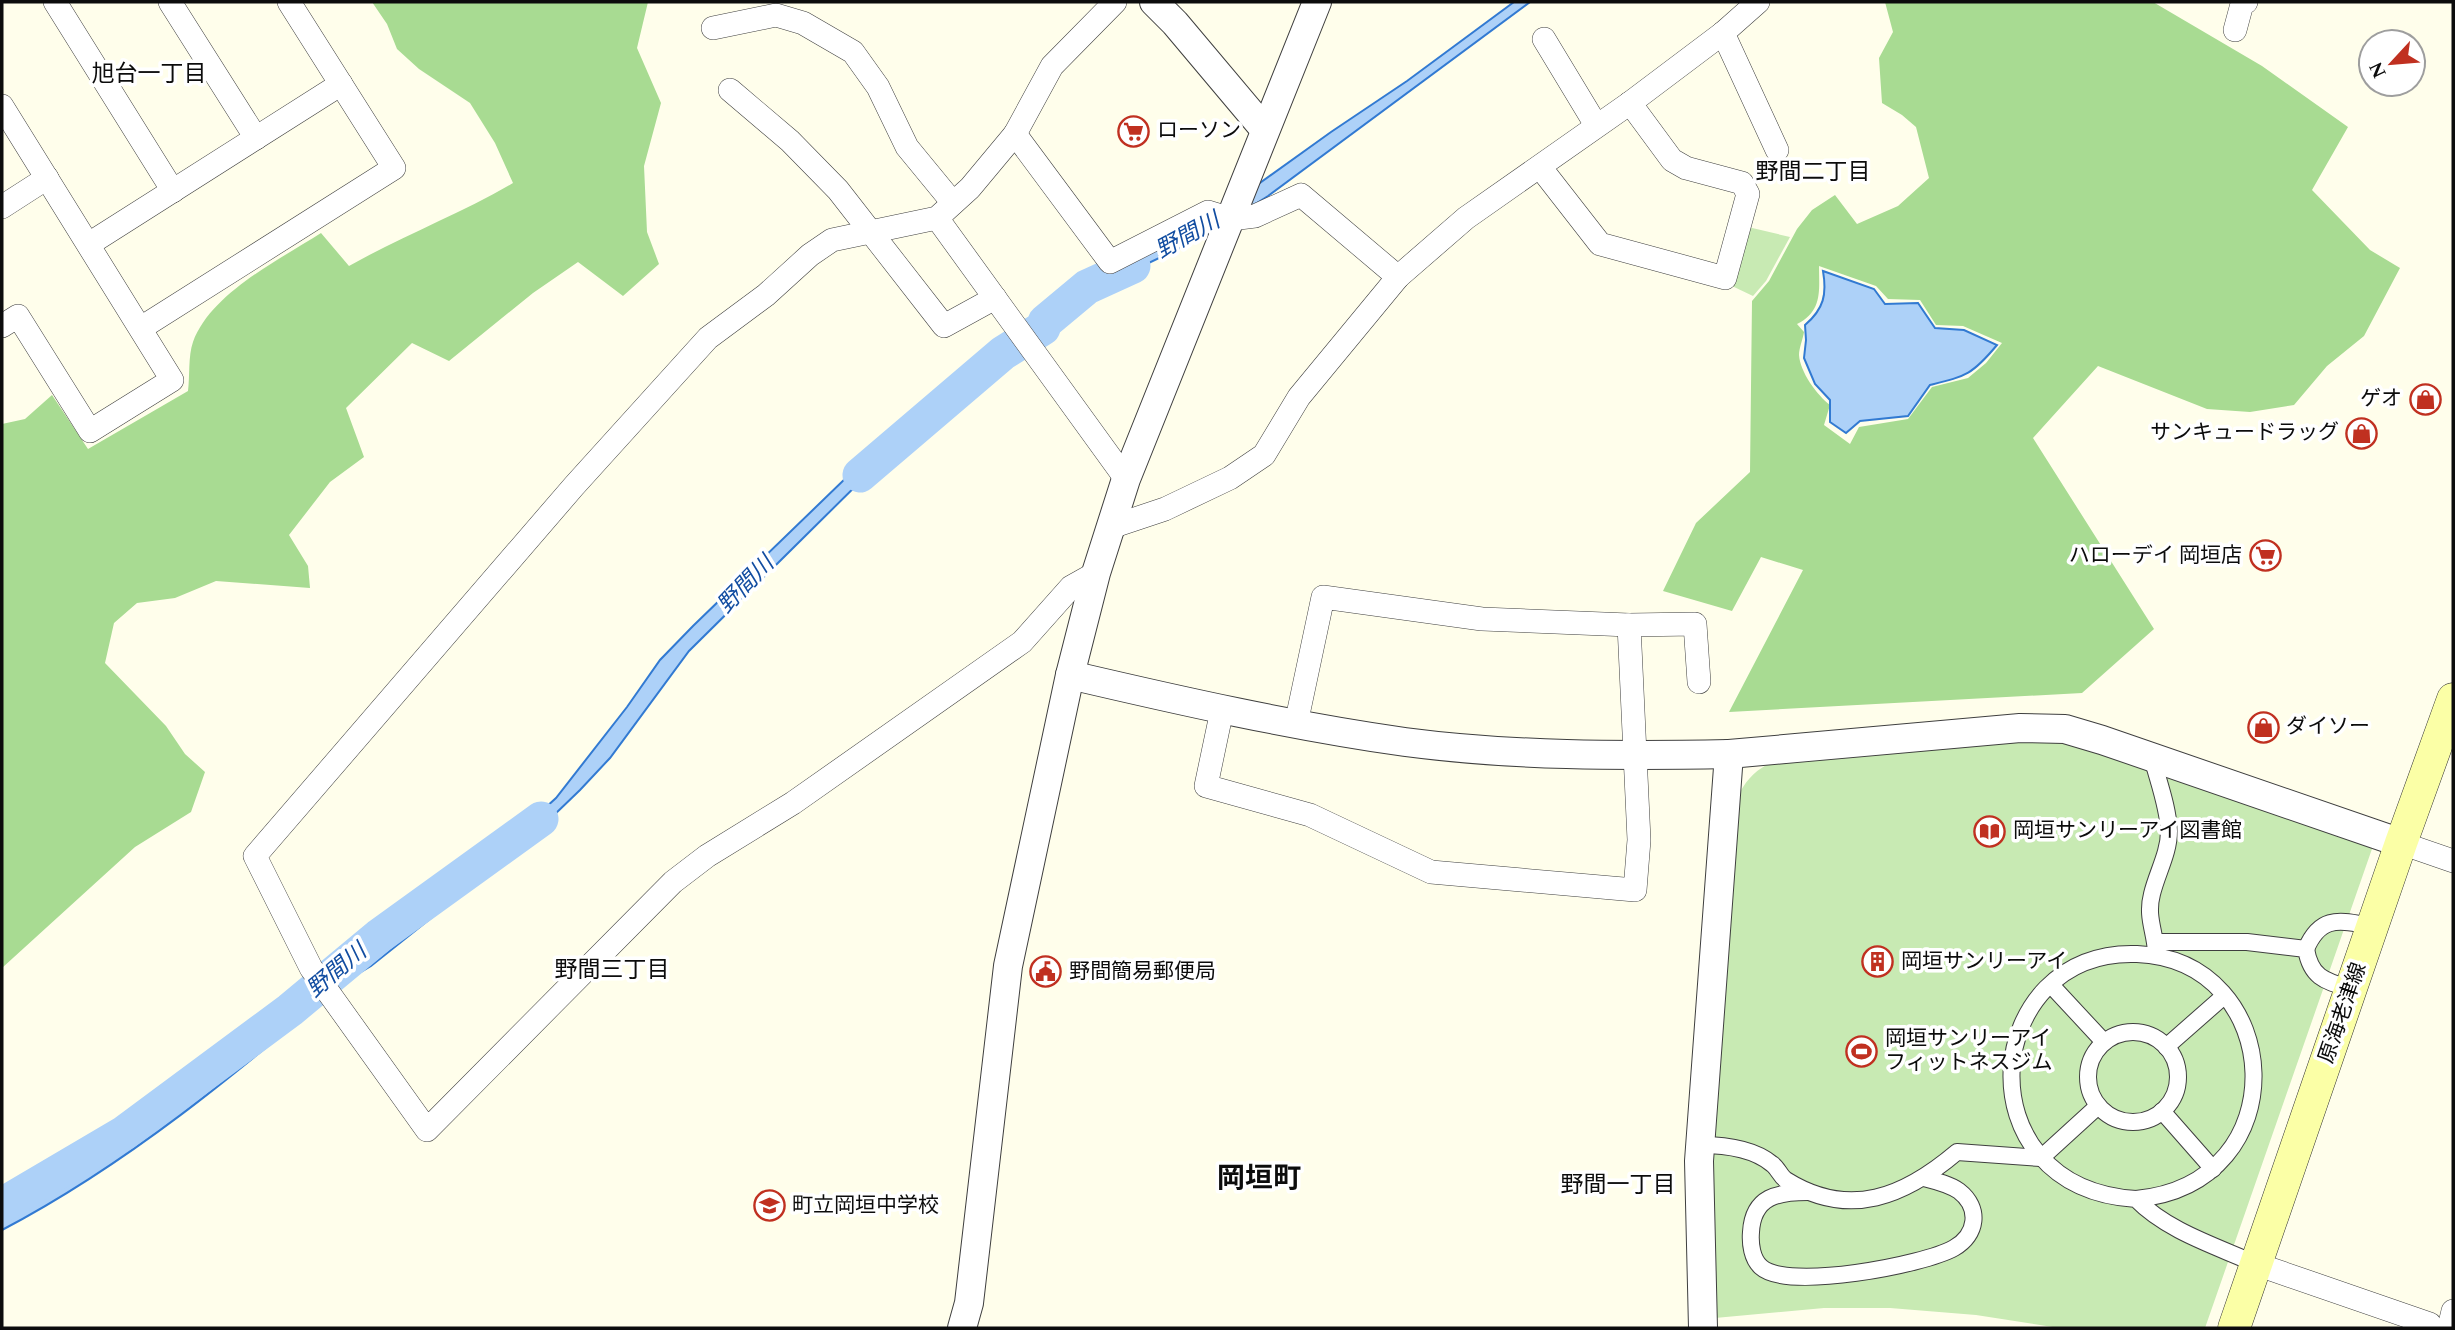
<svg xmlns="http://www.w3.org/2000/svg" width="2455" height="1330" font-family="Spectral,'Noto Sans JP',serif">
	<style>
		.green { fill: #c8eab3 }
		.forest { fill: #a8db92; fill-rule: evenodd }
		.water { fill: #add1f8; stroke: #327ad2; stroke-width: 2 }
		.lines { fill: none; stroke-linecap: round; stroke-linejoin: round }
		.river { stroke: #add1f8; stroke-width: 35 }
		.pedestrian-casing { stroke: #3f3f3f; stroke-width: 18 }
		.minor-casing { stroke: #3f3f3f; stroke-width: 24 }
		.tertiary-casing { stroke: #3f3f3f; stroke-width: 30 }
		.secondary-casing { stroke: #2e2e2e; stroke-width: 33 }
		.pedestrian { stroke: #fff; stroke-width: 16 }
		.minor { stroke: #fff; stroke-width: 23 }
		.tertiary { stroke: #fff; stroke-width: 28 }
		.secondary { stroke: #fbffa6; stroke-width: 32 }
		.labels { text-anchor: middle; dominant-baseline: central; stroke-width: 7; stroke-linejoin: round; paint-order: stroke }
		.poi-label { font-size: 21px; fill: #0c0c0c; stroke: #fff; text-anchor: start }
		.street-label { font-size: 21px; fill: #0c0c0c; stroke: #fff }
		.neighbourhood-label { font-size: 23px; fill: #0c0c0c; stroke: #fff }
		.water-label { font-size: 23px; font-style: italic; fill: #124da1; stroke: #fff }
		.district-label { font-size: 28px; font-weight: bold; fill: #0c0c0c; stroke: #fff }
	</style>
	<rect width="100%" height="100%" fill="#fffeeb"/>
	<g class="green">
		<polygon points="1748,227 1790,237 1766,281 1753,296 1732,286"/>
		<path d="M2019 741 2068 742 2373 846 2205 1328H2059L1976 1315 1890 1308H1824L1715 1318 1710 1180 1737 798C1745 782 1752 773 1768 764Z"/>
	</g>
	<g class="forest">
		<path d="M372 2H648L637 48 661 103 644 166 647 232 659 264 623 296 578 262 533 293 449 361 412 343 346 408 364 457 330 482 289 535 308 566 310 588 216 581 175 598 137 603 114 623 105 663 166 726 185 754 205 772 191 812 135 847 2 968V424L25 419 52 395 88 449 188 391C190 376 188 356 193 342 211 293 279 260 321 233L349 266C402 236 460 214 513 183L495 143 470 103 419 69 397 49 387 24Z"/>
		<path d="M1885 2H2153L2262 66 2348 127 2312 190 2370 250 2400 268 2364 336 2327 366 2294 405 2250 412 2207 409 2098 366 2033 438 2154 629 2082 693 1729 712 1803 570 1761 557 1732 611 1663 591 1696 523 1750 472 1752 301 1769 281 1797 229 1812 210 1835 195 1857 224 1898 206 1929 178 1916 127 1902 115 1882 103 1879 58 1893 32ZM1819 266 1876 286 1888 299 1920 300 1936 325 1963 326 2002 343 1986 363 1968 378 1932 387 1908 419 1859 427 1850 444 1824 425 1830 405C1817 395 1800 372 1799 355 1799 348 1803 339 1804 332L1797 324C1823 311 1819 290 1819 266Z"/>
	</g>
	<g class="water">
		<path d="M1514 2H1530L1268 196 1205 236 1109 282 1076 303 1017 351 964 385 911 429 885 457 689 651 610 758 580 790 524 844 371 966 346 981C238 1072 128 1164 2 1230V1219L67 1180 160 1115 245 1050 307 996 480 867 556 798 627 707 660 660 693 626 913 413 938 392 1068 300 1123 266 1204 223 1331 132 1407 81Z"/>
		<path d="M1823 271 1874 289 1885 304 1918 303 1935 328 1964 330 1997 345C1972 375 1966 376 1930 385L1908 416 1860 421 1846 433 1830 422V400L1815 384 1804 358 1806 340 1805 325C1824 309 1827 294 1823 271Z"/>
	</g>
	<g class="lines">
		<g class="river">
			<polyline points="860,475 1003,353 1043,328 1045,322 1087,287 1133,266"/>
			<polyline points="2,1205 124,1133 290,1010 379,936 541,819"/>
		</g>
		<defs>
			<g id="pedestrian">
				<path d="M2152 757C2158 781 2168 806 2169 831 2169 853 2157 873 2152 894 2146 917 2155 931 2156 952"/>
				<path d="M2156 942H2247L2306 949C2311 978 2325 981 2351 989"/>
				<path d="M2306 949C2321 914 2340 921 2373 926"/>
				<polyline points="2051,985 2104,1042"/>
				<circle cx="2133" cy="1077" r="45"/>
				<polyline points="2166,1047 2224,996"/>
				<polyline points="2162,1111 2213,1169"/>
				<path d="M1700 1145C1724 1145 1753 1148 1772 1164 1778 1168 1780 1176 1786 1180 1850 1220 1905 1196 1957 1152L2041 1158 2098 1106"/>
				<path d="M1808 1192C1778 1192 1753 1196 1751 1232 1750 1244 1752 1259 1761 1267 1787 1291 1924 1265 1954 1248 1977 1235 1981 1208 1959 1191 1949 1184 1936 1181 1924 1178"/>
				<path d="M2136 1199C2299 1184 2286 960 2137 954 1981 948 1959 1188 2136 1199 2167 1231 2216 1246 2256 1264"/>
			</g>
			<g id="minor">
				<polyline points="55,2 173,191"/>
				<polyline points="170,2 256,138"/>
				<polyline points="713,28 776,15 803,23 853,52 878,87 907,147 953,203"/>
				<polyline points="2235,30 2242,4 2246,2"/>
				<polyline points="1723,33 1777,150"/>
				<polyline points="1544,39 1596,125"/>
				<polyline points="730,90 790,141 838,190 944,326 995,298"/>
				<polyline points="2,106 172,380 90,431 18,316 2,326"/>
				<polyline points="1015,134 1110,262 1208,212 1231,219 1255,216 1301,195 1398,277"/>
				<polyline points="1540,167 1600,244 1725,278 1748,194 1742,183 1686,168 1672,160 1630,103"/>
				<polyline points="2,207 47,178"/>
				<polyline points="937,218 1126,479"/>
				<polyline points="89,244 341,84"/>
				<polyline points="141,328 394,168 289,2"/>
				<polyline points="1111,527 1165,509 1230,478 1264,455 1299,397 1398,277 1466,218 1630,103 1723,33 1758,2"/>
				<polyline points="1096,573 1071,587 1022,642 793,803 707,856 673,882 427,1130 311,968 255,856 574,486 708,338 766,295 810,255 832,240 937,218 970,188 1015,134 1052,66 1115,2"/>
				<polyline points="1222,710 1206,786 1310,815 1431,872 1635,890 1639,840 1629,625"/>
				<polyline points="1296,724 1323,597 1482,619 1629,625 1695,624 1699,682"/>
				<polyline points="2401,843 2453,861"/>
				<polyline points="2256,1264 2430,1324 2429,1328"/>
				<polyline points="2449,1328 2453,1311"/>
			</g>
			<g id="tertiary">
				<polyline points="1154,2 1175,23 1265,130"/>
				<path d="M1070 675C1181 701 1292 726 1405 742 1512 756 1621 756 1729 754"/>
				<polyline points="962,1328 969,1303 1008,966 1070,675 1096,573 1126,479 1317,2"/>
				<polyline points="1703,1328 1699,1161 1729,754 2020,728 2065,729 2102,740 2401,843"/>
			</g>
			<polyline id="secondary" points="2234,1328 2401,843 2453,699"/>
		</defs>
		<use href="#pedestrian" class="pedestrian-casing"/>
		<use href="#minor" class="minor-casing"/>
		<use href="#tertiary" class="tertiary-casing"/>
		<use href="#secondary" class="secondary-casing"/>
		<use href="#pedestrian" class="pedestrian"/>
		<use href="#minor" class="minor"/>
		<use href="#tertiary" class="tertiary"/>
		<use href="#secondary" class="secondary"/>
	</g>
	<defs>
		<symbol id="supermarket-ring" viewBox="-11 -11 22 22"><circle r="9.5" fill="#fff" stroke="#c03020" stroke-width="1.5"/><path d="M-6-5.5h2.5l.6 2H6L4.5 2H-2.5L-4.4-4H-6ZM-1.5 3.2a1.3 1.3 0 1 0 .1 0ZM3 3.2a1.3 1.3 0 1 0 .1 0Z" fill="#c03020"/></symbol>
		<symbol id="shop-ring" viewBox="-11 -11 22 22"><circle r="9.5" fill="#fff" stroke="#c03020" stroke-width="1.5"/><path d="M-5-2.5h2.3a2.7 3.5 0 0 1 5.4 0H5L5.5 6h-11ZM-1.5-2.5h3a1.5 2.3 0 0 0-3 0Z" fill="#c03020"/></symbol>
		<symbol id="library-ring" viewBox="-11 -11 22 22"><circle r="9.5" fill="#fff" stroke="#c03020" stroke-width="1.5"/><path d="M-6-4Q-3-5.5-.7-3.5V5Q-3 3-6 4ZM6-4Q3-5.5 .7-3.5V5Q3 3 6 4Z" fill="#c03020"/></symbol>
		<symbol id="building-ring" viewBox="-11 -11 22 22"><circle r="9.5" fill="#fff" stroke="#c03020" stroke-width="1.5"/><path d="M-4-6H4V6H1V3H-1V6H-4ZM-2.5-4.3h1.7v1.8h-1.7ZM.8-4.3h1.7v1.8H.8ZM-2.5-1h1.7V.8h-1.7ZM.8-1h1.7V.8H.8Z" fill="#c03020"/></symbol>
		<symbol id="civic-ring" viewBox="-11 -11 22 22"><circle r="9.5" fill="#fff" stroke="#c03020" stroke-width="1.5"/><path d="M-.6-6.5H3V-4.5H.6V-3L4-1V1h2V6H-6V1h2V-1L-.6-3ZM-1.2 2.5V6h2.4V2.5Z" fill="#c03020"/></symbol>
		<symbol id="stadium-ring" viewBox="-11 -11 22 22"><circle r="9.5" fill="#fff" stroke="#c03020" stroke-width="1.5"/><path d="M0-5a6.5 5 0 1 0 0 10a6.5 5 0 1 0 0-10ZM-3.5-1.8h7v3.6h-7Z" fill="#c03020"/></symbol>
		<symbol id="school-ring" viewBox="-11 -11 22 22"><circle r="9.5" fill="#fff" stroke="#c03020" stroke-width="1.5"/><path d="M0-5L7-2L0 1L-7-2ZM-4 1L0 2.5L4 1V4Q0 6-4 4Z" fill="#c03020"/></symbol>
	</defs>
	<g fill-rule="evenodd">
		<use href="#supermarket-ring" x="1116" y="114" width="35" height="35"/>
		<use href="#shop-ring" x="2408" y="382" width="35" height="35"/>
		<use href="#shop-ring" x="2344" y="416" width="35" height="35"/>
		<use href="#supermarket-ring" x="2248" y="538" width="35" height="35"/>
		<use href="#shop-ring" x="2246" y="710" width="35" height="35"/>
		<use href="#library-ring" x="1972" y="814" width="35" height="35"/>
		<use href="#building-ring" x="1860" y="944" width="35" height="35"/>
		<use href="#civic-ring" x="1028" y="954" width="35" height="35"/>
		<use href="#stadium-ring" x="1844" y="1034" width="35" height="35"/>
		<use href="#school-ring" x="752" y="1188" width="35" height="35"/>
	</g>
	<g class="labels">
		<g class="poi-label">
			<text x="1157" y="131">ローソン</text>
			<text x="2402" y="399" text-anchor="end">ゲオ</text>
			<text x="2339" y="433" text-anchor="end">サンキュードラッグ</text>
			<text x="2242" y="556" text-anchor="end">ハローデイ 岡垣店</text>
			<text x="2286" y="727">ダイソー</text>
			<text x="2013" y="831">岡垣サンリーアイ図書館</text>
			<text x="1901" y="962">岡垣サンリーアイ</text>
			<text x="1069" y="972">野間簡易郵便局</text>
			<text x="1885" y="1039">岡垣サンリーアイ<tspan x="1885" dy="24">フィットネスジム</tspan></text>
			<text x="792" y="1206">町立岡垣中学校</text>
		</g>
		<g class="street-label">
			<text transform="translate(2343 1013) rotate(-71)">原海老津線</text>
		</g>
		<g class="neighbourhood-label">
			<text x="149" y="74">旭台一丁目</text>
			<text x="1813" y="172">野間二丁目</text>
			<text x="612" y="970">野間三丁目</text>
			<text x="1618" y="1185">野間一丁目</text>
		</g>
		<g class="water-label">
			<text transform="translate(1188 236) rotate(-29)">野間川</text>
			<text transform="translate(746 585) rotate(-46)">野間川</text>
			<text transform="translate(337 971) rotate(-40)">野間川</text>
		</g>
		<g class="district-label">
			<text x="1259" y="1178">岡垣町</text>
		</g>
	</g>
	<rect width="2455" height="1330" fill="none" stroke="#0c0c0c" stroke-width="7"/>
	<g transform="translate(2392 63) rotate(244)"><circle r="33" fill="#ffffff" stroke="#9e9e9e" stroke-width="2"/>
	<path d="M0-5L12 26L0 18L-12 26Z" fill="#c03020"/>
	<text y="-10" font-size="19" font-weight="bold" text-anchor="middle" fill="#0c0c0c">N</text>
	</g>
</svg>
